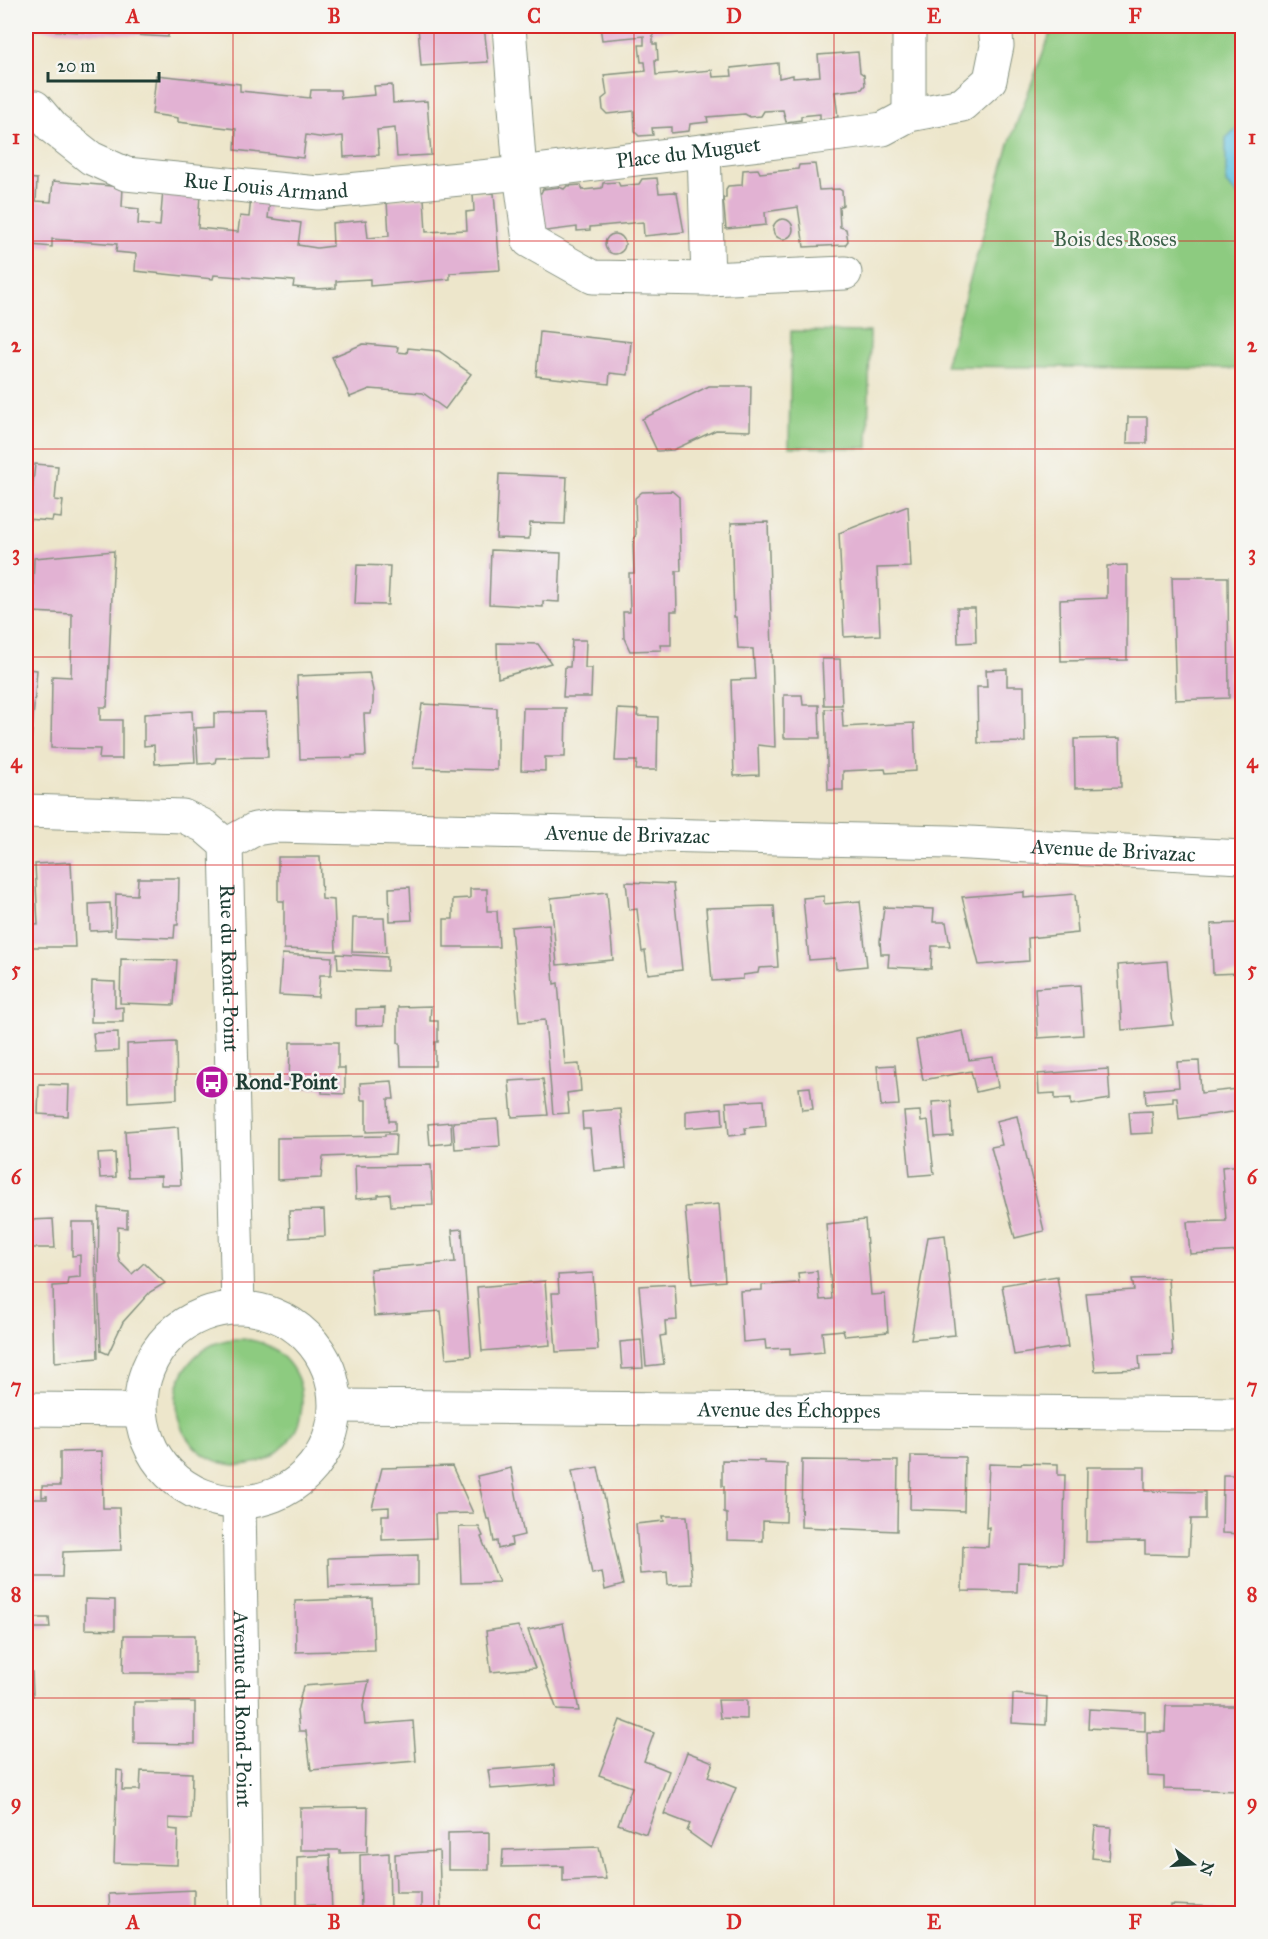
<svg xmlns="http://www.w3.org/2000/svg" width="1268" height="1939" font-family="'IM FELL Great Primer',serif">
	<style>
		.green { fill: #8dcb80; stroke: #56845a; stroke-width: 1.5 }
		.water { fill: #64c2e2; stroke: #42808b; stroke-width: 1.5 }
		.building { fill: #e2b2d3 }
		.lines { fill: none; stroke-linecap: round; stroke-linejoin: round }
		.minor-casing { stroke: #869280; stroke-width: 35 }
		.minor { stroke: #fff; stroke-width: 33 }
		.grid { fill: none; stroke: #d62828; stroke-width: 1.5; stroke-opacity: 0.55 }
		.labels { text-anchor: middle; dominant-baseline: central; stroke-width: 5; stroke-linejoin: round; paint-order: stroke }
		.street-label { font-size: 21px; fill: #1f3d34; stroke: #f6f6f2 }
		.park-label { font-size: 21px; fill: #3a6047; stroke: #f6f6f2 }
		.poi-label { font-size: 21px; font-weight: bold; fill: #1f3d34; stroke: #f6f6f2; text-anchor: start }
		.neatline { fill: none; stroke: #d62828; stroke-width: 2 }
		.grid-label { font-size: 20px; text-anchor: middle; font-weight: bold; fill: #d62828 }
	</style>
	<rect width="100%" height="100%" fill="#f6f6f2"/>
	<filter id="ink" filterUnits="userSpaceOnUse"><feTurbulence type="fractalNoise" baseFrequency=".0167" numOctaves="2"/><feDisplacementMap in="SourceGraphic" scale="12" xChannelSelector="R" yChannelSelector="G"/><feConvolveMatrix kernelMatrix="1 2 1 2 8 2 1 2 1" color-interpolation-filters="sRGB"/></filter>
	<filter id="wash" filterUnits="userSpaceOnUse"><feTurbulence type="fractalNoise" baseFrequency=".008" numOctaves="4" result="noise"/><feDisplacementMap in="SourceGraphic" scale="24" xChannelSelector="R" yChannelSelector="G"/><feGaussianBlur stdDeviation="1.35" result="paint"/><feColorMatrix in="noise" values="0 0 0 0 0 0 0 0 0 0 0 0 0 0 0 0 0 1.4 0 .05"/><feComposite in="paint" operator="in"/></filter>
	<g filter="url(#wash)">
		<rect width="100%" height="100%" fill="#ede6cb"/>
		<g class="green">
			<polygon points="1053,26 1242,26 1242,369 945,366 1010,141"/>
			<polygon points="791,331 870,332 868,448 789,447"/>
			<circle cx="239" cy="1402" r="63"/>
		</g>
		<polygon class="water" points="1242,123 1242,199 1226,183 1226,138"/>
		<g id="blocks">
			<g class="building">
				<polygon points="26,26 169,26 168,37 26,29"/>
				<polygon points="418,26 484,26 488,62 421,66"/>
				<polygon points="600,26 710,26 710,27 653,32 653,44 657,44 658,60 655,60 656,75 712,70 713,77 732,76 731,68 778,63 779,78 793,75 793,78 820,76 818,55 858,52 860,72 864,75 865,85 862,89 835,92 838,117 820,119 820,114 801,116 801,120 786,122 783,110 764,111 761,116 750,117 745,114 707,117 708,122 690,124 689,131 671,133 671,127 652,128 653,135 639,136 635,132 634,111 607,114 603,110 602,99 607,95 604,75 646,71 645,62 641,62 639,45 644,45 644,36 602,40"/>
				<polygon points="156,75 240,84 240,91 310,98 311,90 340,90 341,98 375,95 374,86 392,85 393,103 427,101 431,155 397,157 395,128 377,130 379,155 344,157 343,136 325,138 306,135 303,158 235,150 236,129 178,122 178,118 152,114"/>
				<polygon points="815,164 819,190 839,189 842,191 843,205 839,207 840,227 846,229 848,241 845,245 804,247 798,207 765,212 766,225 726,229 723,198 726,198 726,189 728,186 742,185 743,170 758,169 760,173 798,169 799,165"/>
				<polygon points="26,178 37,179 36,201 51,202 53,181 123,187 122,207 139,209 138,224 160,226 163,190 200,194 198,228 238,232 240,216 249,217 251,198 270,199 268,218 301,223 298,245 317,248 333,246 332,223 366,220 368,238 389,236 387,201 424,198 426,232 467,230 466,212 474,211 473,194 494,193 500,270 450,273 450,279 393,284 370,286 370,279 336,281 336,288 315,289 293,287 294,281 214,275 213,279 135,271 136,254 116,252 117,244 52,239 52,247 32,245 34,220 26,219"/>
				<polygon points="657,178 659,193 674,192 677,193 684,232 644,236 643,222 590,227 590,230 577,231 577,227 539,232 536,193 541,193 543,189 559,187 564,189 567,186 581,185 583,190 602,188 603,183 618,182 620,186 639,184 642,179"/>
				<circle cx="783" cy="229" r="10"/>
				<circle cx="615" cy="244" r="10"/>
				<polygon points="26,307 33,307 27,376 26,376"/>
				<polygon points="540,332 631,342 628,375 610,373 609,384 536,376"/>
				<polygon points="363,344 398,347 397,352 407,353 408,348 439,351 471,374 445,409 423,393 370,389 350,397 332,357"/>
				<polygon points="709,386 751,386 750,431 716,430 673,450 657,451 642,419"/>
				<polygon points="1128,417 1147,417 1147,443 1127,443"/>
				<polygon points="35,464 58,466 55,500 63,501 61,518 53,517 52,521 26,519 26,491 32,492"/>
				<polygon points="499,474 567,477 565,524 530,523 529,539 496,538"/>
				<polygon points="672,491 679,497 681,571 676,571 677,611 671,611 671,645 660,645 661,650 630,651 624,638 623,612 630,612 629,573 634,573 633,544 636,534 635,498 642,492"/>
				<polygon points="908,506 911,567 877,568 880,635 844,637 839,533"/>
				<polygon points="768,522 775,747 758,745 759,775 734,776 731,680 755,679 753,649 738,648 736,617 734,617 731,523"/>
				<polygon points="491,550 561,553 559,602 543,601 543,607 489,604"/>
				<polygon points="114,551 107,707 100,707 100,720 122,720 122,759 99,759 100,749 51,748 52,676 71,677 72,614 32,612 34,558"/>
				<polygon points="357,565 390,566 388,605 355,604"/>
				<polygon points="1127,565 1127,660 1061,661 1060,600 1107,598 1107,566"/>
				<polygon points="1172,577 1228,577 1229,698 1176,700"/>
				<polygon points="957,608 975,608 976,642 958,643"/>
				<polygon points="572,640 586,640 585,668 592,668 591,697 563,697 565,667 570,667"/>
				<polygon points="497,643 538,644 551,663 498,678"/>
				<polygon points="822,659 840,659 842,705 824,705"/>
				<polygon points="26,669 37,670 30,755 26,755"/>
				<polygon points="1007,669 1007,686 1024,686 1025,742 978,743 977,687 987,687 986,670"/>
				<polygon points="369,673 373,690 373,703 371,714 364,714 366,756 352,756 352,758 300,759 297,676"/>
				<polygon points="784,695 802,695 803,705 819,705 820,738 784,738"/>
				<polygon points="422,704 497,708 497,770 413,768"/>
				<polygon points="523,708 566,708 565,757 545,757 545,771 521,770"/>
				<polygon points="842,708 843,727 914,723 916,771 886,773 885,769 843,771 843,790 828,790 825,709"/>
				<polygon points="618,709 638,710 637,716 658,717 657,770 636,770 637,761 615,761"/>
				<polygon points="192,711 195,762 155,764 154,745 144,746 144,714"/>
				<polygon points="266,712 268,757 216,758 215,763 198,764 196,728 214,727 214,713"/>
				<polygon points="1120,738 1121,787 1075,788 1074,739"/>
				<polygon points="278,857 320,857 322,899 334,900 336,951 284,949 284,901 278,901"/>
				<polygon points="71,862 75,947 31,947 30,924 38,925 35,864"/>
				<polygon points="138,878 179,878 178,925 175,925 174,938 115,936 116,894 137,895"/>
				<polygon points="626,882 673,884 682,970 648,974 645,951 642,952 637,909 629,910"/>
				<polygon points="410,887 412,920 390,921 389,888"/>
				<polygon points="470,889 487,889 487,911 497,911 499,947 444,947 444,919 453,919 453,899 470,898"/>
				<polygon points="607,892 613,960 557,965 551,898"/>
				<polygon points="1024,892 1024,898 1075,894 1078,933 1028,938 1029,961 979,965 962,897"/>
				<polygon points="824,896 824,904 860,901 867,966 836,969 835,958 809,960 803,898"/>
				<polygon points="110,903 111,930 90,931 89,904"/>
				<polygon points="774,906 778,967 759,968 758,973 743,975 743,979 712,981 706,908"/>
				<polygon points="884,907 934,909 933,922 946,922 950,946 932,946 931,969 888,967 889,954 881,954 880,941"/>
				<polygon points="353,918 384,918 386,953 352,952"/>
				<polygon points="1242,923 1242,973 1213,974 1211,924"/>
				<polygon points="549,924 554,984 558,983 565,1065 579,1064 581,1091 567,1093 569,1113 553,1114 545,1020 519,1022 511,927"/>
				<polygon points="282,954 332,957 331,975 320,975 318,997 279,995"/>
				<polygon points="337,954 387,957 387,971 338,969"/>
				<polygon points="121,959 177,960 174,1005 120,1003"/>
				<polygon points="1167,961 1173,1025 1122,1030 1118,965"/>
				<polygon points="92,981 115,982 115,1008 123,1007 123,1022 91,1022"/>
				<polygon points="1080,985 1083,1035 1038,1038 1035,988"/>
				<polygon points="431,1006 430,1021 438,1021 438,1042 435,1042 435,1066 401,1066 400,1043 398,1043 398,1007"/>
				<polygon points="385,1008 384,1025 356,1026 356,1009"/>
				<polygon points="963,1031 969,1060 993,1057 998,1087 976,1092 971,1071 923,1080 916,1040"/>
				<polygon points="118,1032 118,1051 95,1052 93,1033"/>
				<polygon points="176,1042 177,1099 128,1102 127,1044"/>
				<polygon points="290,1042 338,1042 338,1068 345,1068 345,1094 322,1093 322,1089 289,1088"/>
				<polygon points="1199,1061 1201,1093 1238,1089 1240,1111 1179,1119 1177,1097 1173,1097 1173,1102 1146,1104 1145,1090 1179,1087 1177,1062"/>
				<polygon points="895,1065 899,1105 881,1106 877,1066"/>
				<polygon points="1108,1069 1110,1099 1071,1105 1071,1098 1055,1099 1055,1093 1039,1094 1038,1074"/>
				<polygon points="543,1079 548,1115 512,1117 509,1081"/>
				<polygon points="392,1081 394,1099 388,1099 389,1121 395,1121 395,1131 366,1132 366,1100 361,1100 360,1083"/>
				<polygon points="39,1084 69,1085 68,1116 38,1114"/>
				<polygon points="810,1087 813,1109 802,1110 799,1088"/>
				<polygon points="764,1100 766,1126 745,1128 746,1134 729,1136 726,1102"/>
				<polygon points="951,1101 953,1136 935,1137 932,1102"/>
				<polygon points="722,1108 723,1125 686,1128 686,1111"/>
				<polygon points="621,1109 626,1168 594,1171 590,1129 583,1129 582,1112"/>
				<polygon points="920,1111 921,1122 928,1121 934,1174 910,1176 904,1112"/>
				<polygon points="1152,1111 1153,1133 1131,1134 1129,1112"/>
				<polygon points="1017,1116 1044,1231 1015,1238 991,1147 1002,1145 996,1121"/>
				<polygon points="498,1119 500,1146 455,1149 453,1122"/>
				<polygon points="451,1122 452,1143 430,1145 428,1124"/>
				<polygon points="178,1127 181,1185 161,1185 161,1176 128,1177 125,1131"/>
				<polygon points="385,1134 396,1134 395,1154 323,1157 321,1178 277,1180 277,1138 385,1136"/>
				<polygon points="115,1153 116,1177 100,1178 98,1154"/>
				<polygon points="431,1165 433,1205 391,1206 390,1194 378,1195 378,1197 356,1199 355,1166"/>
				<polygon points="1242,1165 1242,1251 1190,1254 1187,1222 1226,1221 1222,1167"/>
				<polygon points="719,1204 725,1281 692,1284 685,1207"/>
				<polygon points="99,1208 127,1211 127,1228 118,1227 118,1256 120,1262 132,1274 144,1263 165,1283 150,1292 123,1322 108,1354 101,1351 98,1283"/>
				<polygon points="324,1210 325,1236 290,1238 289,1211"/>
				<polygon points="53,1219 55,1248 31,1248 30,1220"/>
				<polygon points="865,1220 871,1295 885,1294 888,1332 845,1336 843,1330 822,1332 824,1352 790,1355 790,1348 766,1349 765,1340 743,1342 740,1291 762,1290 762,1285 799,1283 798,1273 817,1271 820,1300 832,1299 826,1224"/>
				<polygon points="72,1222 94,1222 98,1358 55,1362 53,1286 67,1285 68,1278 80,1277 80,1255 72,1256"/>
				<polygon points="462,1229 471,1356 446,1358 441,1311 374,1316 370,1269 455,1262 452,1230"/>
				<polygon points="945,1235 955,1335 911,1339 928,1237"/>
				<polygon points="593,1273 598,1350 556,1352 552,1293 559,1293 558,1275"/>
				<polygon points="1057,1276 1068,1347 1014,1355 1002,1285"/>
				<polygon points="1168,1278 1173,1355 1139,1356 1140,1369 1095,1371 1086,1293 1134,1290 1132,1279"/>
				<polygon points="545,1281 550,1345 482,1351 477,1287"/>
				<polygon points="675,1284 677,1320 665,1321 666,1335 660,1336 664,1364 646,1366 639,1286"/>
				<polygon points="641,1340 643,1368 622,1369 620,1342"/>
				<polygon points="102,1451 103,1508 119,1508 121,1550 63,1552 62,1577 33,1577 33,1579 26,1579 26,1499 47,1499 47,1496 42,1497 42,1486 60,1486 60,1452"/>
				<polygon points="911,1456 965,1457 964,1511 910,1509"/>
				<polygon points="722,1460 765,1461 764,1463 787,1464 786,1522 763,1521 763,1541 727,1540 727,1514 724,1513 724,1486 722,1486"/>
				<polygon points="802,1460 898,1461 897,1531 801,1527"/>
				<polygon points="1022,1463 1058,1464 1058,1475 1065,1475 1063,1564 1018,1563 1017,1592 962,1591 963,1546 988,1547 989,1527 986,1528 989,1464 1021,1465"/>
				<polygon points="452,1466 473,1513 435,1514 436,1538 382,1540 382,1515 389,1515 389,1507 372,1508 382,1468"/>
				<polygon points="598,1467 623,1585 605,1590 602,1572 592,1574 572,1471"/>
				<polygon points="1087,1467 1145,1467 1145,1491 1205,1492 1205,1519 1191,1519 1189,1555 1145,1554 1145,1541 1086,1542"/>
				<polygon points="511,1468 524,1535 511,1538 512,1545 498,1549 497,1541 494,1542 490,1519 487,1519 477,1476"/>
				<polygon points="1223,1475 1242,1475 1242,1534 1222,1533"/>
				<polygon points="663,1516 687,1516 692,1584 668,1585 667,1572 640,1574 636,1524 664,1521"/>
				<polygon points="459,1527 479,1527 483,1536 481,1537 499,1582 461,1583"/>
				<polygon points="418,1555 418,1585 329,1587 328,1558"/>
				<polygon points="372,1598 374,1650 296,1652 295,1601"/>
				<polygon points="85,1599 115,1600 115,1630 85,1629"/>
				<polygon points="26,1618 49,1618 50,1628 26,1628"/>
				<polygon points="563,1623 579,1711 557,1710 528,1630"/>
				<polygon points="518,1626 535,1668 491,1672 486,1631"/>
				<polygon points="124,1635 195,1635 195,1673 123,1673"/>
				<polygon points="26,1672 32,1672 33,1696 26,1696"/>
				<polygon points="369,1681 363,1706 365,1725 413,1721 416,1761 311,1770 306,1731 299,1731 297,1711 303,1686"/>
				<polygon points="1013,1694 1047,1697 1046,1725 1012,1723"/>
				<polygon points="718,1700 747,1700 747,1719 720,1718"/>
				<polygon points="134,1702 195,1702 195,1744 134,1743"/>
				<polygon points="1166,1706 1242,1706 1242,1791 1164,1789 1164,1777 1148,1776 1147,1732 1165,1732"/>
				<polygon points="1089,1709 1145,1712 1145,1731 1088,1728"/>
				<polygon points="620,1720 654,1733 644,1761 669,1771 646,1834 618,1824 632,1787 599,1775"/>
				<polygon points="687,1752 713,1762 708,1777 736,1788 711,1848 687,1831 690,1824 664,1814"/>
				<polygon points="554,1765 556,1784 491,1789 488,1770"/>
				<polygon points="117,1770 123,1771 122,1790 140,1790 141,1771 192,1773 191,1819 169,1818 169,1829 178,1830 177,1865 114,1863"/>
				<polygon points="368,1807 367,1852 340,1853 340,1850 300,1850 300,1808"/>
				<polygon points="1095,1826 1111,1827 1109,1860 1092,1858"/>
				<polygon points="489,1832 489,1870 448,1870 448,1833"/>
				<polygon points="599,1847 606,1879 563,1881 563,1866 502,1867 503,1850"/>
				<polygon points="439,1851 441,1910 421,1910 421,1893 396,1893 395,1854"/>
				<polygon points="389,1853 390,1913 361,1914 360,1855"/>
				<polygon points="330,1855 332,1914 316,1914 315,1904 297,1905 297,1857"/>
				<polygon points="194,1890 194,1914 110,1914 109,1894"/>
				<polygon points="1171,1905 1217,1907 1216,1914 1171,1914"/>
			</g>
		</g>
	</g>
	<g filter="url(#ink)">
		<use href="#blocks" fill-opacity="0" stroke="#869280" stroke-width="1.5"/>
		<g class="lines">
			<defs>
				<g id="minor">
					<polyline points="509,26 520,173 529,241 593,277 708,279 845,273"/>
					<path id="s1" d="M35 107 53 128 91 158 126 174 318 193 520 173 883 129 909 115 962 105 990 80 997 46 995 26"/>
					<polyline points="909,115 909,26"/>
					<polyline points="704,151 708,279"/>
					<polyline points="26,811 183,816 204,826 226,845"/>
					<path id="s2" d="M226 845 255 829 275 826 949 842 1242 857"/>
					<path id="s3" d="M226 845 238 1307"/>
					<circle cx="238" cy="1405" r="97"/>
					<path id="s4" d="M336 1406 1242 1414"/>
					<polyline points="26,1409 140,1410"/>
					<path id="s5" d="M239 1503 246 1914"/>
				</g>
			</defs>
			<use href="#minor" class="minor-casing"/>
			<use href="#minor" class="minor"/>
		</g>
	</g>
	<path class="grid" d="M233 26V1914M434 26V1914M634 26V1914M834 26V1914M1035 26V1914M26 241H1242M26 449H1242M26 657H1242M26 865H1242M26 1074H1242M26 1282H1242M26 1490H1242M26 1698H1242"/>
	<defs>
		<symbol id="bus-disc" viewBox="-11 -11 22 22"><circle r="9.5" fill="#b5179e" stroke="#f6f6f2"/><path d="M-5-6H5V4H4V6H2V4H-2V6H-4V4H-5ZM-3.5-4V0h7V-4ZM-3.5 1.2v1.5H-2V1.2ZM2 1.2v1.5H3.5V1.2Z" fill="#fff"/></symbol>
	</defs>
	<g fill-rule="evenodd">
		<use href="#bus-disc" x="193" y="1063" width="38" height="38"/>
	</g>
	<g class="labels">
		<g class="street-label">
			<text stroke="none"><textPath href="#s1" startOffset="680">Place du Muguet</textPath></text>
			<text stroke="none"><textPath href="#s1" startOffset="255">Rue Louis Armand</textPath></text>
			<text stroke="none"><textPath href="#s2" startOffset="406">Avenue de Brivazac</textPath></text>
			<text stroke="none"><textPath href="#s2" startOffset="892">Avenue de Brivazac</textPath></text>
			<text stroke="none"><textPath href="#s3" startOffset="123">Rue du Rond-Point</textPath></text>
			<text stroke="none"><textPath href="#s4" startOffset="453">Avenue des Échoppes</textPath></text>
			<text stroke="none"><textPath href="#s5" startOffset="206">Avenue du Rond-Point</textPath></text>
		</g>
		<g class="park-label">
			<text x="1115" y="239">Bois des Roses</text>
		</g>
		<g class="poi-label">
			<text x="235" y="1082">Rond-Point</text>
		</g>
	</g>
	<rect width="1268" height="1939" fill="none" stroke="#f6f6f2" stroke-width="66"/>
	<g transform="translate(1193 1864) rotate(107)" stroke="#f6f6f2" stroke-width="4.5" paint-order="stroke">
	<path d="M0-4.5L10 22L0 15L-10 22Z" fill="#1f3d34"/>
	<text y="-9" font-size="16" font-weight="bold" text-anchor="middle" fill="#1f3d34">N</text>
	</g>
	<path d="M48 72v9h111v-9" fill="none" stroke="#1f3d34" stroke-width="3"/>
	<text x="57" y="72" font-size="18" fill="#1f3d34" stroke="#f6f6f2" stroke-width="4.5" paint-order="stroke">20 m</text>
	<rect x="33" y="33" width="1202" height="1873" class="neatline"/>
	<g class="grid-label">
		<text x="133" y="23">A</text>
		<text x="334" y="23">B</text>
		<text x="534" y="23">C</text>
		<text x="734" y="23">D</text>
		<text x="934" y="23">E</text>
		<text x="1135" y="23">F</text>
		<text x="16" y="144">1</text>
		<text x="1252" y="144">1</text>
		<text x="16" y="352">2</text>
		<text x="1252" y="352">2</text>
		<text x="16" y="560">3</text>
		<text x="1252" y="560">3</text>
		<text x="16" y="768">4</text>
		<text x="1252" y="768">4</text>
		<text x="16" y="976">5</text>
		<text x="1252" y="976">5</text>
		<text x="16" y="1184">6</text>
		<text x="1252" y="1184">6</text>
		<text x="16" y="1393">7</text>
		<text x="1252" y="1393">7</text>
		<text x="16" y="1601">8</text>
		<text x="1252" y="1601">8</text>
		<text x="16" y="1809">9</text>
		<text x="1252" y="1809">9</text>
		<text x="133" y="1929">A</text>
		<text x="334" y="1929">B</text>
		<text x="534" y="1929">C</text>
		<text x="734" y="1929">D</text>
		<text x="934" y="1929">E</text>
		<text x="1135" y="1929">F</text>
	</g>
</svg>
